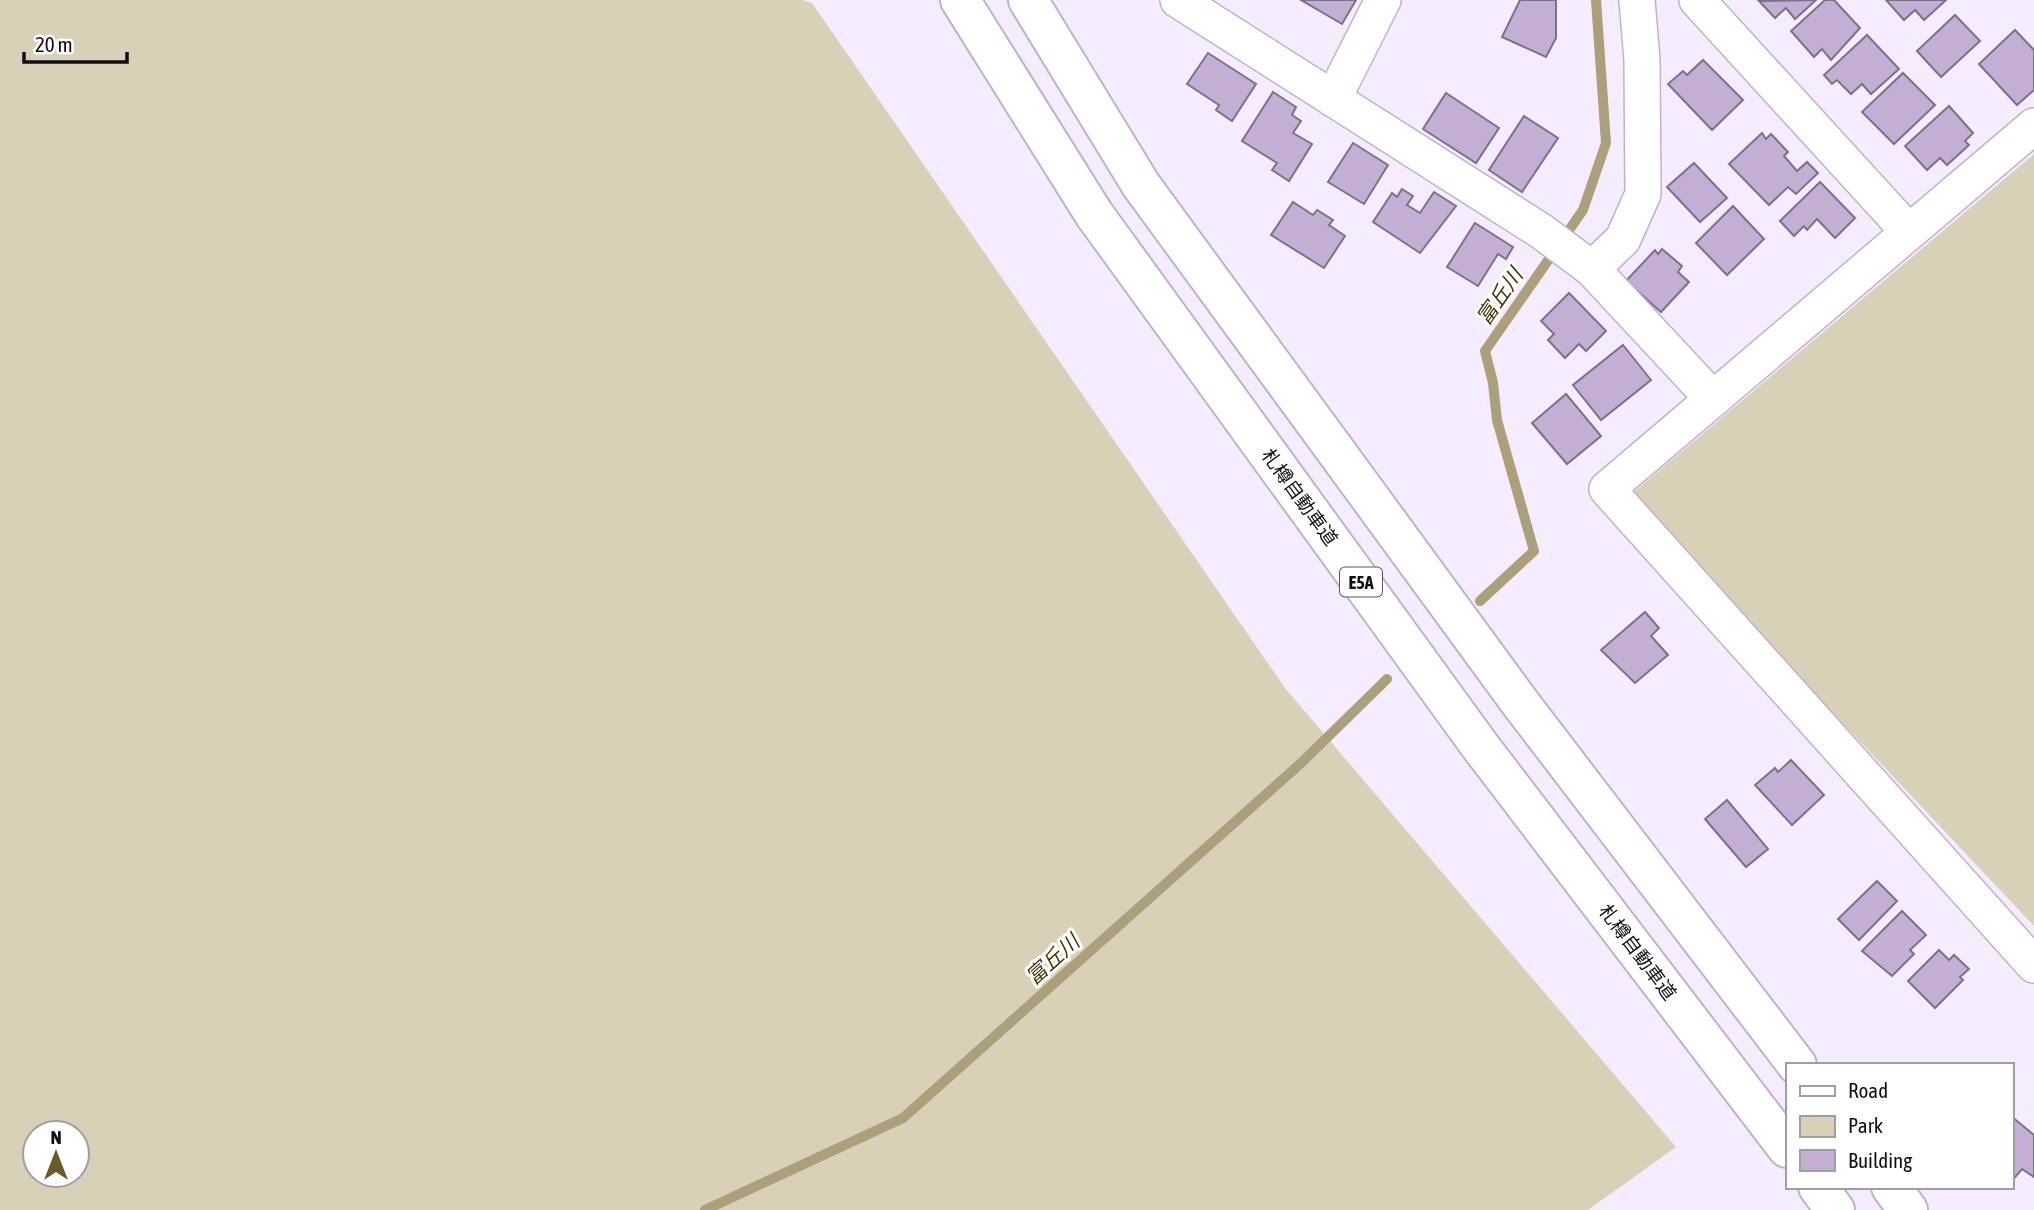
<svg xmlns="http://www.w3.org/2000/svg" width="2034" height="1210" font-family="'Asap Condensed','Noto Sans JP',sans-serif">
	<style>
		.green { fill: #d8d1b8; fill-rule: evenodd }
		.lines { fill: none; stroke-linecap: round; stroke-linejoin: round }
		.stream { stroke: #aba079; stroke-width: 10 }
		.building { fill: #c3afd3; stroke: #7f708a; stroke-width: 2 }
		.street-casing { stroke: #c1b1ce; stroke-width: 38 }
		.highway-casing { stroke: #c1b1ce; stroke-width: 42 }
		.street { stroke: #fff; stroke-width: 35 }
		.highway { stroke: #fff; stroke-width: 38 }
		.labels { text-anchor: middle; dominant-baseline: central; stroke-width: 6; stroke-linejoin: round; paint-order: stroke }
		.shield { fill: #fff; stroke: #58555c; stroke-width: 2 }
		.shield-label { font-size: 18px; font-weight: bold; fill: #110c16 }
		.street-label { font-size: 19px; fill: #110c16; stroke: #fff }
		.water-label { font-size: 21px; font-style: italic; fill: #433602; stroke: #fff }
	</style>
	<rect width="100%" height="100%" fill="#f5ecfe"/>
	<g class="green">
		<path d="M0 0H802L812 3 1285 688 1676 1147 1588 1210H0ZM35 1133H77V1175H35Z"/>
		<polygon points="2034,154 2034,926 1636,504 1635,491"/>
	</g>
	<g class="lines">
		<g class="stream">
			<polyline points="1480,601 1534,551 1497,420 1493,383 1485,351 1583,210 1606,143 1596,0"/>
			<polyline points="705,1210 903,1118 1300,764 1387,679"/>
		</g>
	</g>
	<g class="building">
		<polygon points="1301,0 1356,0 1342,24"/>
		<polygon points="1520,0 1556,0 1556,38 1546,57 1502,37"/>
		<polygon points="1816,0 1795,19 1786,8 1775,18 1759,1"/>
		<polygon points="1825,0 1834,0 1860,28 1831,60 1822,49 1814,57 1791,31"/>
		<polygon points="1886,0 1946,0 1924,20 1915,10 1904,20"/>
		<polygon points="1955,15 1980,41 1941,77 1917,51"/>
		<polygon points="2015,30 2034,50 2034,90 2017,105 1979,64"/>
		<polygon points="1867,35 1899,69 1871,94 1862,84 1851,94 1837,80 1832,84 1824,75"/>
		<polygon points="1208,53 1256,84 1232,121 1216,110 1219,105 1187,84"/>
		<polygon points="1703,60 1743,100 1712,130 1668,84 1683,71 1687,75"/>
		<polygon points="1903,73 1935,105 1894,144 1862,112"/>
		<polygon points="1273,92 1296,107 1292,115 1301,121 1293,133 1312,144 1289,181 1272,170 1277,163 1242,141"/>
		<polygon points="1446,93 1499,128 1476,163 1423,129"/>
		<polygon points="1949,106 1973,133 1965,141 1969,145 1947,165 1940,158 1927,170 1905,146"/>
		<polygon points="1524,116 1558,138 1522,192 1489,170"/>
		<polygon points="1762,133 1766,139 1771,134 1788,152 1784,156 1797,171 1807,162 1818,173 1796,194 1788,187 1769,205 1729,164"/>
		<polygon points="1353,143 1388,165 1364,204 1328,182"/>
		<polygon points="1694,163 1727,198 1700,222 1667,187"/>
		<polygon points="1820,182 1855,218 1835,238 1817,219 1807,230 1804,226 1794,236 1780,221"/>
		<polygon points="1402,189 1413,196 1407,205 1420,213 1434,192 1456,206 1420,253 1373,222 1392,193 1397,197"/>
		<polygon points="1293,202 1313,215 1317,210 1333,220 1329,225 1345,236 1324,268 1271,235"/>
		<polygon points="1733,206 1764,239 1727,275 1696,243"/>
		<polygon points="1475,223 1513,247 1506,259 1498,254 1478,286 1447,267"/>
		<polygon points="1662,249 1682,266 1678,272 1689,282 1661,312 1626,281 1655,250 1658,254"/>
		<polygon points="1569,293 1606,331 1586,351 1579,344 1565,358 1548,340 1554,334 1541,321"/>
		<polygon points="1623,345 1651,380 1601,420 1573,385"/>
		<polygon points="1566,394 1601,436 1567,464 1532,423"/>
		<polygon points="1645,612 1659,628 1651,636 1668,655 1635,683 1601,650"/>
		<polygon points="1791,760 1824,795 1792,825 1755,785 1775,768 1778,772"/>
		<polygon points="1727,800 1768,849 1746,867 1705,819"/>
		<polygon points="1877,881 1897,901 1859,940 1838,919"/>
		<polygon points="1902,911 1926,935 1910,950 1914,954 1892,976 1862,951"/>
		<polygon points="1939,950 1949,960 1954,955 1969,969 1960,977 1963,980 1935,1008 1908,981"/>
		<polygon points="2011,1116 2034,1135 2034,1177 2022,1169 2011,1182"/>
	</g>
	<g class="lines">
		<defs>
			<g id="street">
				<polyline points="1178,0 1541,231 1592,269 1713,399"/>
				<polyline points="1697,0 1909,232"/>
				<polyline points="1333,99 1383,0"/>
				<polyline points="2034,126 1607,489 2034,965"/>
				<polyline points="1592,269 1623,239 1643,194 1642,60 1637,0"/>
			</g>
			<g id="highway">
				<polyline points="960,0 1094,214 1480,746 1787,1148"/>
				<polyline points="1028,0 1141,185 1521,704 1797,1065"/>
				<polyline points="1818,1187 1835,1210"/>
				<polyline points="1891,1187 1908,1210"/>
			</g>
		</defs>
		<use href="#street" class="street-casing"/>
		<use href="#highway" class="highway-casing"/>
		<use href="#street" class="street"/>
		<use href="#highway" class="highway"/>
	</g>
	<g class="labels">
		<rect class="shield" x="1340" y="567.5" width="42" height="29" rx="5"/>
		<g class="shield-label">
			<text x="1361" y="582">E5A</text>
		</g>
		<g class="street-label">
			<text transform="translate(1300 497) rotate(54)">札樽自動車道</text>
			<text transform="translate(1638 952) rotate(53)">札樽自動車道</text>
		</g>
		<g class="water-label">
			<text transform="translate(1499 296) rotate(-55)">富丘川</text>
			<text transform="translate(1052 959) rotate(-42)">富丘川</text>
		</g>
	</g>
	<rect x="1786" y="1063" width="228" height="126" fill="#ffffff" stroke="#a09ea2" stroke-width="2"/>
	<rect x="1800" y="1086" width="35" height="10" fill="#ffffff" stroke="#a09ea2" stroke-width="2"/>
	<text x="1848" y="1098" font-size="21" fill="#110c16">Road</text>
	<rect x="1800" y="1116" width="35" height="21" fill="#d8d1b8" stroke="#a09ea2" stroke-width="2"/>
	<text x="1848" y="1133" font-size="21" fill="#110c16">Park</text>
	<rect x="1800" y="1150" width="35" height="21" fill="#c3afd3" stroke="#a09ea2" stroke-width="2"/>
	<text x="1848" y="1168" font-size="21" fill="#110c16">Building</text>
	<g transform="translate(56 1154)"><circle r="33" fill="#ffffff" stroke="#a09ea2" stroke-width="2"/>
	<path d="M0-5L12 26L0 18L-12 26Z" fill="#695c29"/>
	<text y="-10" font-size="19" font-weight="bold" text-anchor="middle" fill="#110c16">N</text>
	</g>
	<path d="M24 52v10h103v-10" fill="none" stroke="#110c16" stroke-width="3.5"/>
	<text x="35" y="52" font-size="21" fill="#110c16" stroke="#ffffff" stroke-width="5" paint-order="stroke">20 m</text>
</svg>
